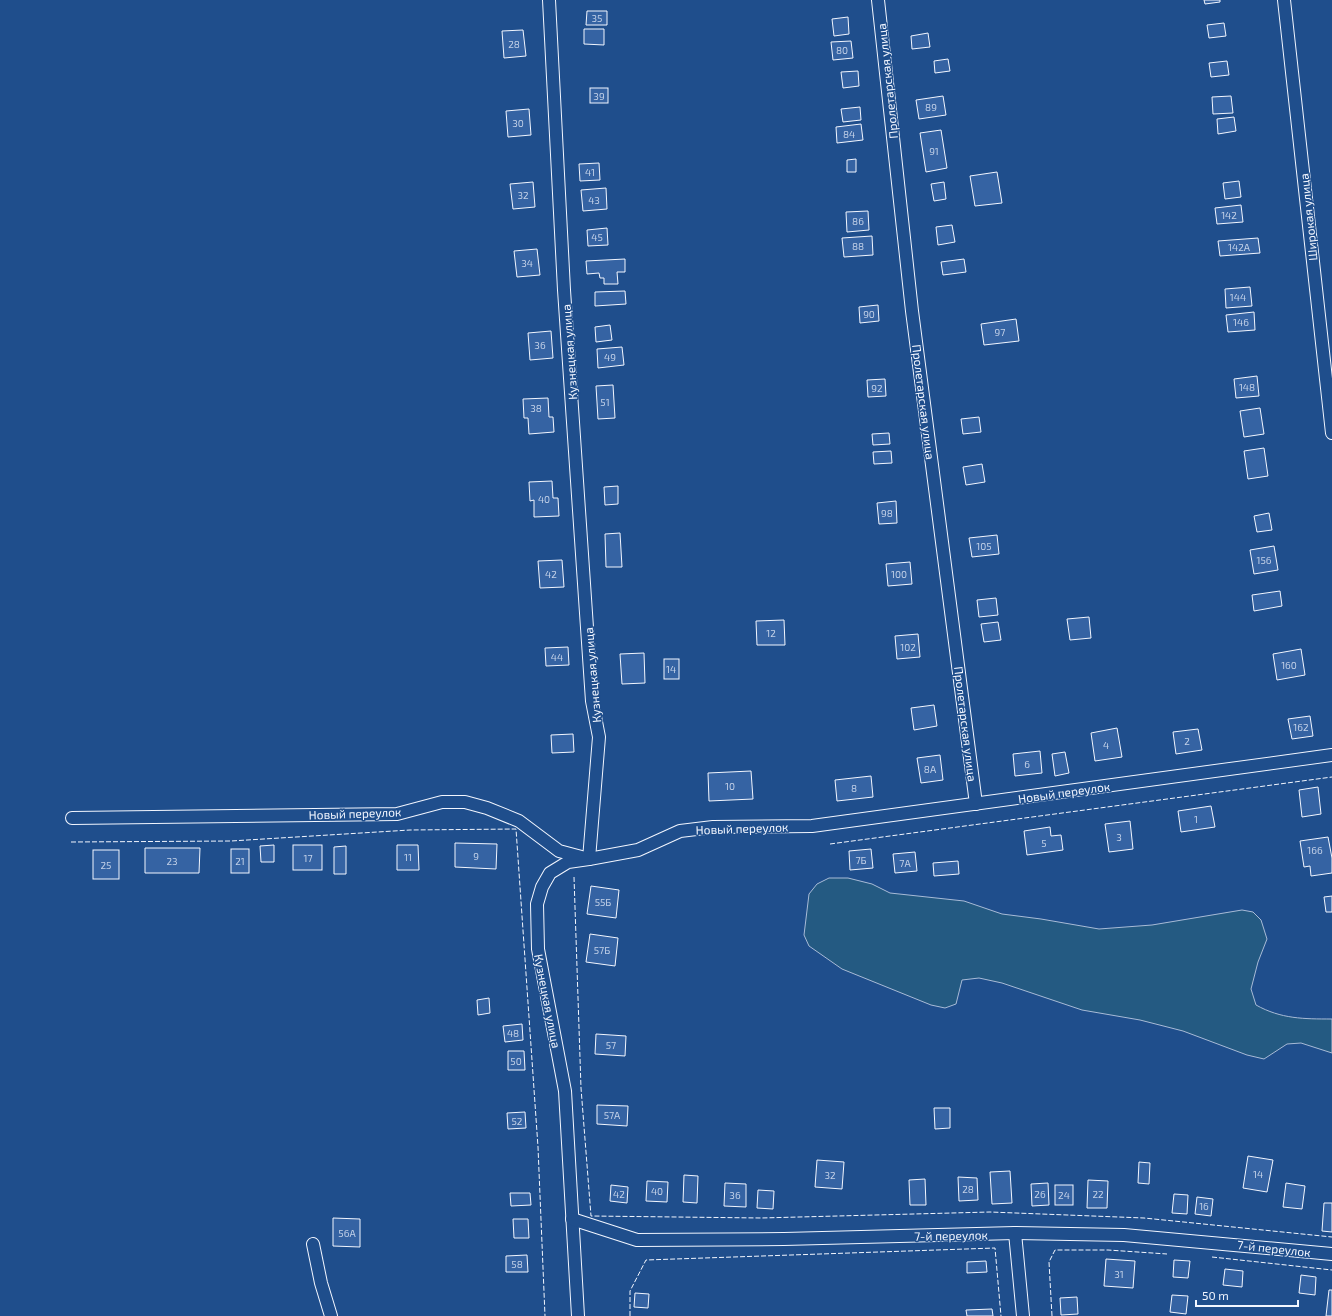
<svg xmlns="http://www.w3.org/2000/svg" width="1332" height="1316" font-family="'Exo 2',sans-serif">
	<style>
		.green { fill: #245a82; stroke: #a8bbd7 }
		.building { fill: #3563a3; stroke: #f2f6ff }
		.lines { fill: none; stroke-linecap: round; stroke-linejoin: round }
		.street-casing { stroke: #f2f6ff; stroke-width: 14 }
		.street { stroke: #1f4e8c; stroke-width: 12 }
		.fence { stroke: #f2f6ff; stroke-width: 1; stroke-dasharray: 5 2; stroke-linecap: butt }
		.labels { text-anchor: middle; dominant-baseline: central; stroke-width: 3; stroke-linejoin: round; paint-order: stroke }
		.number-label { font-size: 10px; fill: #c3d1e8 }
		.street-label { font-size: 12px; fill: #f2f6ff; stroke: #1f4e8c }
	</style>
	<rect width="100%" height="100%" fill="#1f4e8c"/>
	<path class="green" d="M829 878H848L872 884 890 893 964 901 1002 914 1041 919 1099 929 1152 925 1242 910 1253 912 1261 920 1267 939 1258 962 1251 989 1256 1005C1281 1019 1304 1019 1332 1019V1053L1301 1043 1287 1044 1264 1059 1247 1055 1183 1031 1140 1020 1082 1010 1002 983 979 978 962 980 956 1004 945 1008 931 1005 842 969 809 946 804 935 809 894 817 884Z"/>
	<g class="building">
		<polygon points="1204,0 1220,0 1220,2 1205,4"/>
		<polygon points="587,11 607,11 607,25 586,25"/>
		<polygon points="848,17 849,34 834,36 832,19"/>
		<polygon points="1224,23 1226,36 1209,38 1207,25"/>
		<polygon points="584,29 604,29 604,45 584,44"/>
		<polygon points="523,30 526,56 504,58 502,31"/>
		<polygon points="928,33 930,47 912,49 911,36"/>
		<polygon points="851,41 853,58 833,60 831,42"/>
		<polygon points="948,59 950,71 935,73 934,61"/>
		<polygon points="1227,61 1229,75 1211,77 1209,63"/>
		<polygon points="858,71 859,86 843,88 841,72"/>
		<rect x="590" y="88" width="18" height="15"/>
		<polygon points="943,96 946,115 919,119 916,100"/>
		<polygon points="1231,96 1233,113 1213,114 1212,97"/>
		<polygon points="860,107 861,120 843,122 841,109"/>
		<polygon points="529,109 531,135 508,137 506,111"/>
		<polygon points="1234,117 1236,131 1218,134 1217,119"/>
		<polygon points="861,124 863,140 837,143 836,127"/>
		<polygon points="941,130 947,168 926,172 920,133"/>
		<polygon points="856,159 856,172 847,172 847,160"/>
		<polygon points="599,163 600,180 580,181 579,164"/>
		<polygon points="997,172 1002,203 975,206 970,176"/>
		<polygon points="1239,181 1241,197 1225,199 1223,183"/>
		<polygon points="533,182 535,207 513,209 510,184"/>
		<polygon points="944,182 946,199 934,201 931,184"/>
		<polygon points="606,188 607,209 583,211 581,190"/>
		<polygon points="1241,205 1243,222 1217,224 1215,208"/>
		<polygon points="868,211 869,230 847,232 846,212"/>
		<polygon points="952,225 955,242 938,245 936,227"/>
		<polygon points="607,228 608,245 588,246 587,230"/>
		<polygon points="872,236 873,255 844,257 842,238"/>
		<polygon points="1258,238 1260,253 1220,256 1218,241"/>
		<polygon points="537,249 540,275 517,277 514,251"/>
		<polygon points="625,259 625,272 617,272 618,284 604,284 604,278 600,278 599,273 587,274 586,261"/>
		<polygon points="964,259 966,272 943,275 941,262"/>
		<polygon points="1250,287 1252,306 1226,308 1225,289"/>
		<polygon points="625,291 626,304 595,306 595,292"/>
		<polygon points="878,305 879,321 860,323 859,307"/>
		<polygon points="1254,312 1255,330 1228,332 1226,315"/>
		<polygon points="1016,319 1019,341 984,345 981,324"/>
		<polygon points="610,325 612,340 596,342 595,327"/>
		<polygon points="551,331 553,358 530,360 528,333"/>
		<polygon points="622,347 624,365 598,368 597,349"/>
		<polygon points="1257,376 1259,396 1236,398 1234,379"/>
		<polygon points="885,379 886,396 868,397 867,380"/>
		<polygon points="613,385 615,418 598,419 596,386"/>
		<polygon points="548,398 549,417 553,417 554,432 529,434 528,418 524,418 523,399"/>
		<polygon points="1260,408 1264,434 1244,437 1240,411"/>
		<polygon points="979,417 981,432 963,434 961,419"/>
		<polygon points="889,433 890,444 873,445 872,434"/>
		<polygon points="1264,448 1268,476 1248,479 1244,451"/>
		<polygon points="891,451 892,463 874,464 873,452"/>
		<polygon points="982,464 985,482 966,485 963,467"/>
		<polygon points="552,481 553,498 558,498 559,516 534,517 534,500 530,501 529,482"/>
		<polygon points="618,486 618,504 605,505 604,487"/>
		<polygon points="896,501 897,523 879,524 877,503"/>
		<polygon points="1269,513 1272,530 1257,532 1254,516"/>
		<polygon points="620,533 622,567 606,567 605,534"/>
		<polygon points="997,535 999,554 972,557 969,538"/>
		<polygon points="1274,546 1278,570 1254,574 1250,550"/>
		<polygon points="562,560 564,587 540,588 538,561"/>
		<polygon points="910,562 912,584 888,586 886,564"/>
		<polygon points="1280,591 1282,606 1254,611 1252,595"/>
		<polygon points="996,598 998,615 979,617 977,600"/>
		<polygon points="1089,617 1091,638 1070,640 1067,619"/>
		<polygon points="784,620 785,645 757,645 756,621"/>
		<polygon points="998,622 1001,640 984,642 981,624"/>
		<polygon points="918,634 920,657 897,659 895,636"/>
		<polygon points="568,647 569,665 546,666 545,648"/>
		<polygon points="1301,649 1305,675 1277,680 1273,654"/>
		<polygon points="644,653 645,683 622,684 620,654"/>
		<rect x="664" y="659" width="15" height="20"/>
		<polygon points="934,705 937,726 914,730 911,708"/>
		<polygon points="1310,716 1313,736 1292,739 1288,719"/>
		<polygon points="1117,728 1122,757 1095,761 1091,733"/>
		<polygon points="1198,729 1202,750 1176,754 1173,732"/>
		<polygon points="573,734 574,752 552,753 551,735"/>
		<polygon points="1040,751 1042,773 1015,776 1013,754"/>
		<polygon points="1065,752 1069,773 1055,776 1052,754"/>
		<polygon points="940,755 943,780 921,783 917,758"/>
		<polygon points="751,771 753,799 709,801 708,773"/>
		<polygon points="871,776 873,797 837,801 835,780"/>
		<polygon points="1318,787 1321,814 1302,817 1299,790"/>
		<polygon points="1211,806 1215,827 1181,832 1178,811"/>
		<polygon points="1130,821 1133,849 1109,852 1105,824"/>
		<polygon points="1050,827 1051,836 1061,835 1063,850 1027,855 1024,831"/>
		<polygon points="1328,837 1332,858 1332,873 1311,876 1310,866 1304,867 1300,841"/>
		<polygon points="455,843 497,844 496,869 455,867"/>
		<polygon points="274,845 274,862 261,862 260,846"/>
		<rect x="293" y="845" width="29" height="25"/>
		<polygon points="397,845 418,845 419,870 397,870"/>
		<polygon points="346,846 346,874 334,874 334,847"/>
		<polygon points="145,848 200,848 199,873 145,873"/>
		<rect x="231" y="849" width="18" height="24"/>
		<polygon points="871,849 873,868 850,870 849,851"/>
		<rect x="93" y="850" width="26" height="29"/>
		<polygon points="915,852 917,871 895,873 893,854"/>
		<polygon points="958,861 959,874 934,876 933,863"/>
		<polygon points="591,886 619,890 616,918 587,914"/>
		<polygon points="1332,896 1332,912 1326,912 1324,897"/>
		<polygon points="590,934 618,938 615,966 586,962"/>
		<polygon points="489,998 490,1013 478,1015 477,1000"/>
		<polygon points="522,1024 523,1040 505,1042 503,1026"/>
		<polygon points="596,1034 626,1036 625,1056 595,1054"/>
		<polygon points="508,1051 524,1051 525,1070 508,1070"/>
		<polygon points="597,1105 628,1106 627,1126 597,1124"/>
		<polygon points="934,1108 950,1108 950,1128 935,1129"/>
		<polygon points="525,1112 526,1128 508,1129 507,1113"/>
		<polygon points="1248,1156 1273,1160 1267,1192 1243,1188"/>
		<polygon points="817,1160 844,1162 842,1189 815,1187"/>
		<polygon points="1139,1162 1150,1163 1149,1184 1138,1183"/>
		<polygon points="1010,1171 1012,1203 992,1204 990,1172"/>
		<polygon points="684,1175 698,1176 697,1203 683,1202"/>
		<polygon points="958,1177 977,1178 978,1200 959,1201"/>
		<polygon points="925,1179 926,1205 910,1205 909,1180"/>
		<polygon points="1088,1180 1108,1181 1107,1208 1087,1208"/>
		<polygon points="647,1181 668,1182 667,1202 646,1201"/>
		<polygon points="725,1183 746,1184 746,1207 724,1206"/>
		<polygon points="1048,1183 1049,1205 1032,1206 1031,1184"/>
		<polygon points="1286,1183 1305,1186 1302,1209 1283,1207"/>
		<polygon points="611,1185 628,1187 627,1203 610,1201"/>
		<rect x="1055" y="1185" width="18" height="20"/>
		<polygon points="758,1190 774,1191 773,1209 757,1208"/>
		<polygon points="510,1193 530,1193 531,1205 511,1206"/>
		<polygon points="1174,1194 1188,1195 1187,1214 1172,1213"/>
		<polygon points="1197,1197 1213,1199 1211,1216 1195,1214"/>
		<polygon points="1324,1203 1332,1203 1332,1232 1322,1231"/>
		<polygon points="333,1218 360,1219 360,1247 333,1246"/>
		<polygon points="513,1219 528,1219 529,1238 514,1238"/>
		<polygon points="527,1255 528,1272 506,1272 506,1256"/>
		<polygon points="1106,1259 1135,1261 1133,1288 1104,1286"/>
		<polygon points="1174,1260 1190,1261 1188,1278 1173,1277"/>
		<polygon points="986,1261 987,1272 967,1273 967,1262"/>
		<polygon points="1225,1269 1243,1271 1242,1287 1223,1285"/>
		<polygon points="1301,1275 1316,1277 1315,1295 1299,1293"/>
		<polygon points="1329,1290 1332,1290 1332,1316 1326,1316"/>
		<polygon points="635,1293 649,1294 648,1308 634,1307"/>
		<polygon points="1172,1295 1188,1296 1186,1314 1170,1312"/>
		<polygon points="1077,1297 1078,1314 1061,1315 1060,1298"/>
		<polygon points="992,1309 993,1316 967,1316 966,1310"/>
	</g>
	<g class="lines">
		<defs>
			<g id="street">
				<polyline points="549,0 564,290 592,701 599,737 589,859 568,862 550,873 542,887 537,904 538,949 565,1091 578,1316"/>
				<polyline points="878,0 912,311 976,804"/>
				<polyline points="1284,0 1332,433"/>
				<polyline points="72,818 397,814 442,802 465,802 487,808 519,821 559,851 589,859 638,850 680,831 713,827 812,826 1332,755"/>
				<polyline points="572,1219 637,1240 784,1239 1015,1233 1124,1235 1332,1254"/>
				<polyline points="1015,1233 1023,1316"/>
				<polyline points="313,1244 321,1283 331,1316"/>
			</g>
		</defs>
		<use href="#street" class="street-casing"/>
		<use href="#street" class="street"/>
		<g class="fence">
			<polyline points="71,842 231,841 410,830 516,829 538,1147 545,1316"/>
			<polyline points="830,844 1332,777"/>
			<polyline points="574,877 581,1088 591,1216 761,1218 990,1212 1144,1218 1332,1237"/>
			<polyline points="1212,1257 1332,1270"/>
			<polyline points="630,1316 630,1291 646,1260 995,1248 1001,1316"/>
			<polyline points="1052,1316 1049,1262 1055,1250 1108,1250 1167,1254"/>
		</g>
	</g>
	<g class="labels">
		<g class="number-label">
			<text x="597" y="18">35</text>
			<text x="514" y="44">28</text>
			<text x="842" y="50">80</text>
			<text x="599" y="96">39</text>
			<text x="931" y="107">89</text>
			<text x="518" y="123">30</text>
			<text x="849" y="134">84</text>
			<text x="934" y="151">91</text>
			<text x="590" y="172">41</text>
			<text x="523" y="195">32</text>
			<text x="594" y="200">43</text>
			<text x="1229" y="215">142</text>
			<text x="858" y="221">86</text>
			<text x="597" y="237">45</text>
			<text x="858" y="246">88</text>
			<text x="1239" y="247">142А</text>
			<text x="527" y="263">34</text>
			<text x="1238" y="297">144</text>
			<text x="869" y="314">90</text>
			<text x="1241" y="322">146</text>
			<text x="1000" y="332">97</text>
			<text x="540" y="345">36</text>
			<text x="610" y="357">49</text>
			<text x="1247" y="387">148</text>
			<text x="877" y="388">92</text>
			<text x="605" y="402">51</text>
			<text x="536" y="408">38</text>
			<text x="544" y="499">40</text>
			<text x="887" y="513">98</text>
			<text x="984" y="546">105</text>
			<text x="1264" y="560">156</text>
			<text x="551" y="574">42</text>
			<text x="899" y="574">100</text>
			<text x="771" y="633">12</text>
			<text x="908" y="647">102</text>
			<text x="557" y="657">44</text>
			<text x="1289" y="665">160</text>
			<text x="671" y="669">14</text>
			<text x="1301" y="727">162</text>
			<text x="1187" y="741">2</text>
			<text x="1106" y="745">4</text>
			<text x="1027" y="764">6</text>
			<text x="930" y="769">8А</text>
			<text x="730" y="786">10</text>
			<text x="854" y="788">8</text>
			<text x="1196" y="819">1</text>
			<text x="1119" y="837">3</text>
			<text x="1044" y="843">5</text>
			<text x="1315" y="850">166</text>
			<text x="476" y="856">9</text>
			<text x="408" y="857">11</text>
			<text x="308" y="858">17</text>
			<text x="861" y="860">7Б</text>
			<text x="172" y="861">23</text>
			<text x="240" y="861">21</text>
			<text x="905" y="863">7А</text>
			<text x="106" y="865">25</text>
			<text x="603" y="902">55Б</text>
			<text x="602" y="950">57Б</text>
			<text x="513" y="1033">48</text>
			<text x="611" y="1045">57</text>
			<text x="516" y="1061">50</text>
			<text x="612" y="1115">57А</text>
			<text x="517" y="1121">52</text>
			<text x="1258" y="1174">14</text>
			<text x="830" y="1175">32</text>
			<text x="968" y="1189">28</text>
			<text x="657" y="1191">40</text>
			<text x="619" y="1194">42</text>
			<text x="1040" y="1194">26</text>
			<text x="1098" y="1194">22</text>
			<text x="735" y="1195">36</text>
			<text x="1064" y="1195">24</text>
			<text x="1204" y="1206">16</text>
			<text x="347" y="1233">56А</text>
			<text x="517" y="1264">58</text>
			<text x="1119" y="1274">31</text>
		</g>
		<g class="street-label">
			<text transform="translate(887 81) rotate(-96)">Пролетарская улица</text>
			<text transform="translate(1308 217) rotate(-96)">Широкая улица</text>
			<text transform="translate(569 352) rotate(-94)">Кузнецкая улица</text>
			<text transform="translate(924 402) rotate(83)">Пролетарская улица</text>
			<text transform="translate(592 675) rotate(-95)">Кузнецкая улица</text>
			<text transform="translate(966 724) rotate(83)">Пролетарская улица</text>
			<text transform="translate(1064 792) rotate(-8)">Новый переулок</text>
			<text transform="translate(355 813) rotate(-2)">Новый переулок</text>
			<text transform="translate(742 828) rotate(-2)">Новый переулок</text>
			<text transform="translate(548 1001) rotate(79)">Кузнецкая улица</text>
			<text transform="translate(951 1235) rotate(-1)">7-й переулок</text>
			<text transform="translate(1274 1248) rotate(6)">7-й переулок</text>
		</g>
	</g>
	<path d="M1196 1300v6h102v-6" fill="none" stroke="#f2f6ff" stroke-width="2"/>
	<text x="1202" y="1300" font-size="12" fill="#f2f6ff" stroke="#1f4e8c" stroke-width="3" paint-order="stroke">50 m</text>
</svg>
